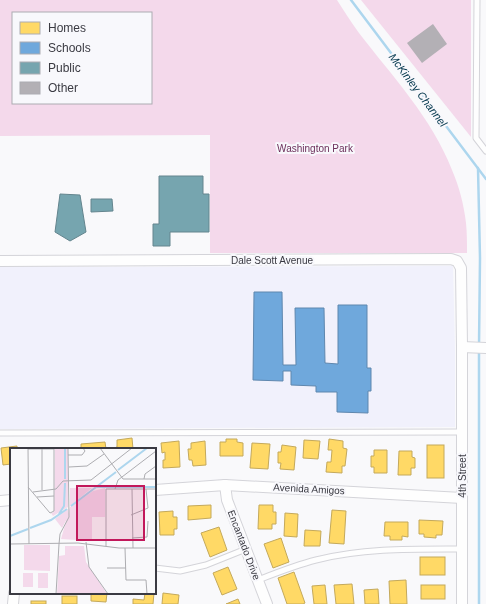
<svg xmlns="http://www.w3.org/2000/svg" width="486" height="604" font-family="Helvetica,sans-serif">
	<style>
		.built { fill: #f1f1fc }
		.green { fill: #f4d9eb; fill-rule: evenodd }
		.homes { fill: #ffd966; stroke: #c4a95b }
		.schools { fill: #6fa8dc; stroke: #5f87ae }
		.public { fill: #76a5af; stroke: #64858e }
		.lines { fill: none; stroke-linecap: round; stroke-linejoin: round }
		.stream { stroke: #add6ee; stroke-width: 2.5 }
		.building { fill: #b3b0b5 }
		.service-casing { stroke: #d4d4d9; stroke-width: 7 }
		.minor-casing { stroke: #d4d4d9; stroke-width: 12 }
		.service { stroke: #fefefe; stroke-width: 5 }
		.minor { stroke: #fefefe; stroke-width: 10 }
		.labels { text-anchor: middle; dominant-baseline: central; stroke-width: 4; stroke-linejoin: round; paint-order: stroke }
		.park-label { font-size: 10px; fill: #6c2e5a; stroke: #f8f8fc }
		.street-label { font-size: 10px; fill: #3a3a42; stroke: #f8f8fc }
		.water-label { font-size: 11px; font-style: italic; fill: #01354b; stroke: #f8f8fc }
		.inset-river { fill: none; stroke: #add6ee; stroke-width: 2 }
		.inset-road { fill: none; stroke: #adadb1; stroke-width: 1 }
		.view { fill: #c2185b; fill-opacity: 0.15; stroke: #c2185b; stroke-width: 2 }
		.inset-edge { fill: none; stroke: #3a3a42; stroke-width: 2 }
	</style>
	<rect width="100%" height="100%" fill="#f9f9fb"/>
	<polygon class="built" points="453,266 455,350 455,427 0,429 0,267"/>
	<g class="green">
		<path d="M0 0H337C344 11 351 22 359 33 392 76 432 118 452 170 459 186 464 205 466 223 467 233 467 243 467 253H210V135L0 136ZM13 13H151V103H13Z"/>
		<polygon points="361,0 471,0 471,137"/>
	</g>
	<g class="homes">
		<polygon points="132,438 133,449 114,449 114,448 117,447 117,440"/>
		<polygon points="226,439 237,439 237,442 243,443 243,456 220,456 220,442 226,442"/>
		<polygon points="329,439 343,441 343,448 347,449 345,466 342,466 342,473 326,472 327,462 331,462 332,450 328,450"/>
		<polygon points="304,440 320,441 318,459 303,458"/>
		<polygon points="179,441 180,467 163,468 163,460 165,460 165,452 162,453 161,443"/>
		<polygon points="205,441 206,465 193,466 192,460 189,460 188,449 191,449 191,443"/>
		<polygon points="105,442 106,449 81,449 81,444"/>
		<polygon points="252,443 270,444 268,469 250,468"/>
		<polygon points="282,445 296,447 294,470 280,469 281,463 278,463 278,452 281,452"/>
		<rect x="427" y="445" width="17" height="33"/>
		<polygon points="17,446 17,449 11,449 11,464 3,465 1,448"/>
		<polygon points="374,450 387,450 387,473 374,473 374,467 371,467 371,456 374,456"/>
		<polygon points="399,451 412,451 412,457 415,458 415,468 411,468 411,475 398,475"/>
		<polygon points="211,505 211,518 188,520 188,506"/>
		<polygon points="259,505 273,505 273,512 276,512 276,524 272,524 272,529 258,529"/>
		<polygon points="332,510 346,511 344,544 329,543"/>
		<polygon points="173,511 173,517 177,517 177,529 174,529 174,535 160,535 159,512"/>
		<polygon points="285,513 298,514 297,537 284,536"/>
		<polygon points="419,520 443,521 442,535 436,535 436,538 424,537 424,534 419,534"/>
		<polygon points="385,522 408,522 408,537 402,536 402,540 390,540 390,536 384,536"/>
		<polygon points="219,527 227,550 210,557 201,533"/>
		<polygon points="305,530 321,531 320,546 304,546"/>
		<polygon points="281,538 289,562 273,568 264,544"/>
		<rect x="420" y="557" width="25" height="18"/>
		<polygon points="228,567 237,589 222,595 213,573"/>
		<polygon points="294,572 305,603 303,604 287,604 278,578"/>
		<polygon points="406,580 407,604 390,604 389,581"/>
		<polygon points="352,584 354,604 336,604 334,585"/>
		<polygon points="325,585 327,604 314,604 312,586"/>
		<rect x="421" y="585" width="24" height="14"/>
		<polygon points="378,589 379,604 365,604 364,590"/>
		<polygon points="91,593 107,593 106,602 91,601"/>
		<polygon points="145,593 154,593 153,604 133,604 133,599 144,600"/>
		<polygon points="163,593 179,595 178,604 162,604"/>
		<rect x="62" y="596" width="15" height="8"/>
		<polygon points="238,599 240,604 226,604"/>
		<rect x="31" y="601" width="15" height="3"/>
	</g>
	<polygon class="schools" points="254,292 282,292 283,365 296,365 295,308 324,308 325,363 338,364 338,305 367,305 367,368 371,368 371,391 368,391 368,413 337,412 337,392 316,392 316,386 291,385 291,371 283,371 283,381 253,380"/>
	<g class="public">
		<polygon points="159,176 203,176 203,194 209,194 209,232 170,232 170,246 153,246 153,224 159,224"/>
		<polygon points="60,194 80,195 86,232 70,241 55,232"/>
		<polygon points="91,199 112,199 113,211 91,212"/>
	</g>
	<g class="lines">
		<g class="stream">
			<polyline points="351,0 486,179"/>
			<polyline points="478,168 480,258 479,346"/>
			<polyline points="479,604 479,351"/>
		</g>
	</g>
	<polygon class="building" points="433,24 447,44 422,63 407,43"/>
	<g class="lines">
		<defs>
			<g id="service">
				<polyline points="477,0 476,138 486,151"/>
				<polyline points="0,433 462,432"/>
				<polyline points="155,568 180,571 206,565 246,549"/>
				<path d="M258 580C276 573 296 565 316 560 363 548 413 549 462 549"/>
			</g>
			<g id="minor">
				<polyline points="0,261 451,259 457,261 461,268 462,347 462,604"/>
				<polyline points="462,347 486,348"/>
				<polyline points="225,485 227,500 267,604"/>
				<polyline points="155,490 225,485 462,498"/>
				<polyline points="0,501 11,500"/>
				<polyline points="13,604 14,593"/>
			</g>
		</defs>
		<use href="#service" class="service-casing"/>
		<use href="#minor" class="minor-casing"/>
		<use href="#service" class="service"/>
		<use href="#minor" class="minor"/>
	</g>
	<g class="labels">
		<g class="park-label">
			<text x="315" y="148">Washington Park</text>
		</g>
		<g class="street-label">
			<text x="272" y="260">Dale Scott Avenue</text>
			<text transform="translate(462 476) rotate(-90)">4th Street</text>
			<text transform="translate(309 489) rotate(3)">Avenida Amigos</text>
			<text transform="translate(244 545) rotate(69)">Encantado Drive</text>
		</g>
		<g class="water-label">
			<text transform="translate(418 90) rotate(53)">McKinley Channel</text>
		</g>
	</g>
	<g transform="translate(10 448)">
		<rect width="146" height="146" fill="#f9f9fb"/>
		<path d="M45 0H58V59L43 68 41 65 44 64ZM60 40H82L60 58ZM95 40V69H82V93L51 91 60 59 83 43ZM58 61V69L52 80 45 71ZM14 97H40V123L14 122ZM55 98H74L76 114 97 146H47L49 108 55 107ZM13 125H23V139H13ZM28 125H38V140H28Z" fill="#f4d9eb"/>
		<path class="inset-river" d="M108 22 137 0M55 31V0M87 39H146M61 58 106 24M49 66 54 58 55 35M20 80 41 72 57 61M0 88 18 81"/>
		<path class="inset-road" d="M18 0 19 96M90 0 113 31H146M18 1H44M32 1V42M58 7H72L75 3 73 0M59 19 77 18 94 6M134 31 135 26 146 18M18 39 40 65 44 63V0M105 41 108 32 146 3M122 41 123 100M23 44 46 41 53 33 81 32 122 0M27 49 44 48M121 67 138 60 136 41M122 90 137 89 138 73M76 94 79 119 98 146M0 96 68 95 109 100H146M49 96 50 86 59 69 58 0M96 98V41H146M115 100 116 132H136L137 146M97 120H116M46 146 49 96"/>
		<path class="view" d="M67 38H134V92H67Z"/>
		<rect width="146" height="146" class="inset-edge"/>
	</g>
	<rect x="12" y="12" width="140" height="92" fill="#f8f8fc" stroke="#acacb2"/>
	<rect x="20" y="22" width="20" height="12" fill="#ffd966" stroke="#acacb2"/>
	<text x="48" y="32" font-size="12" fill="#3a3a42">Homes</text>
	<rect x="20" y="42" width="20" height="12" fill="#6fa8dc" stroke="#acacb2"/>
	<text x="48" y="52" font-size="12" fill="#3a3a42">Schools</text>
	<rect x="20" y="62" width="20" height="12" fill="#76a5af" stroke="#acacb2"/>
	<text x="48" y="72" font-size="12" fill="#3a3a42">Public</text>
	<rect x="20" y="82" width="20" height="12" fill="#b3b0b5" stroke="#acacb2"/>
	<text x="48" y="92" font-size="12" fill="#3a3a42">Other</text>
</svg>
